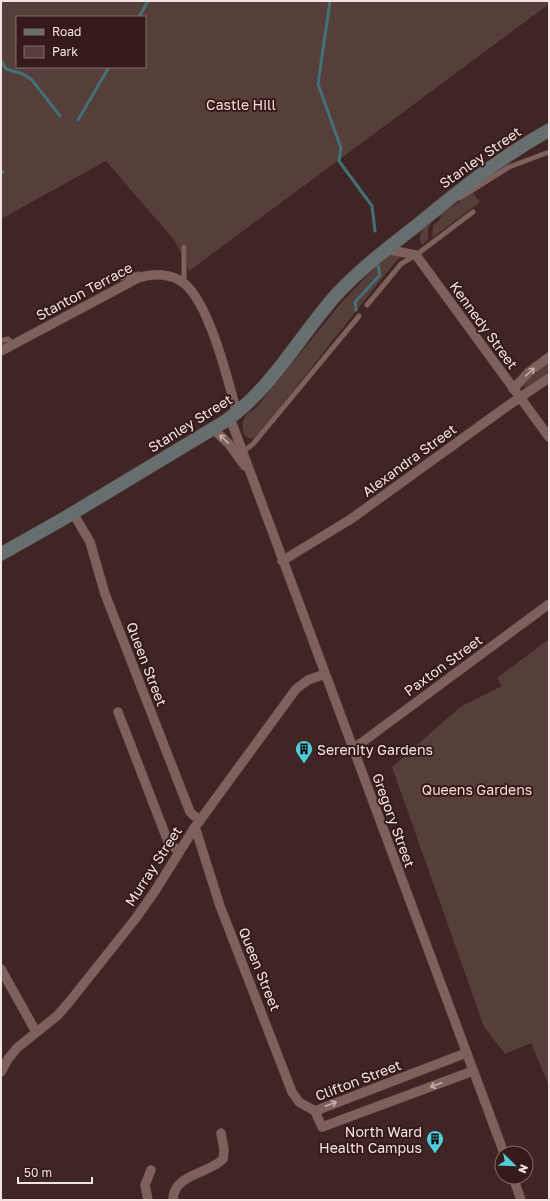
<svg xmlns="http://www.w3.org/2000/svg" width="550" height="1201" font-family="'Golos Text',sans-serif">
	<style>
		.green { fill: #563e3b; fill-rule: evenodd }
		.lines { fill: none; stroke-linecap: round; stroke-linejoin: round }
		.stream { stroke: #427177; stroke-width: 3 }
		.lane-casing { stroke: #5b4543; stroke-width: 5.5 }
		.street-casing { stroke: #5b4543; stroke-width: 10 }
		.secondary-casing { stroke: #5b4543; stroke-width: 14 }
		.lane { stroke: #7e605c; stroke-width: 4.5 }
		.street { stroke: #7e605c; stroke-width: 9 }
		.secondary { stroke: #666e6f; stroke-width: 13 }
		.oneway { stroke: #c5afac }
		.labels { text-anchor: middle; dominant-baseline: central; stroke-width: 4; stroke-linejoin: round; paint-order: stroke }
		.park-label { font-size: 14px; fill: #f8dad7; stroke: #341b19 }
		.street-label { font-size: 14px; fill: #f5e3e1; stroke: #341b19 }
		.poi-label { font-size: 14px; fill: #f5e3e1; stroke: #341b19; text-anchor: start }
	</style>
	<rect width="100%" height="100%" fill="#3f2523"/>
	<g class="green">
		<path d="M1 1H549V4L189 271 175 241 106 161 1 219ZM17 17H145V67H17Z"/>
		<polygon points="473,193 480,202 432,238 433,226 442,217 440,214"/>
		<path d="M431 222 428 230V240L422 245C417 236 422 228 431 222Z"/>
		<path d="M388 254 403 255 396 261 257 436 251 439 245 436C240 425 243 413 255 409L341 303Z"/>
		<polygon points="549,360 549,372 527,387 523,387 529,377"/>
		<polygon points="549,639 549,1086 531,1043 505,1054 484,1027 392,767 460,707 502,686 497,678"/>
	</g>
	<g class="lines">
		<g class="stream">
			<polyline points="330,1 318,84 341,148 339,161 372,206 375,231"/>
			<polyline points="139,17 148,1"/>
			<polyline points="1,60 6,69 23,74 32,80 60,116"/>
			<polyline points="78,120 109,67"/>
			<polyline points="1,171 3,172"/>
			<polyline points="356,310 355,302 380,275 378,265"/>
		</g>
		<defs>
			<g id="lane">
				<polyline points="460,198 509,167 549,152"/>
				<polyline points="105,281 139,274"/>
				<polyline points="184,283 184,247"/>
				<polyline points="367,305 401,264 416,255 473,212"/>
				<polyline points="1,341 8,339 13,344"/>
				<polyline points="244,451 253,444 359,316"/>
			</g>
			<g id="street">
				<polyline points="384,249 416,255 549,437"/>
				<path d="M1 351 138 278C153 273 172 273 185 284 210 306 228 380 237 413"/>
				<polyline points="513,389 529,372 549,357"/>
				<polyline points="230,418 504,1153"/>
				<polyline points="213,429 229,444 245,466"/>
				<polyline points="73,513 90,542 105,594 190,812 200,821"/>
				<polyline points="282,561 351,519 506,407 549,378"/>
				<polyline points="118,712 167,839 169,844 179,851"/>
				<polyline points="353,749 549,604"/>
				<polyline points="195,827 220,906 292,1092 299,1102 315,1111"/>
				<polyline points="1,969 36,1032"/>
				<polyline points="466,1053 315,1111 322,1127 473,1071"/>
				<polyline points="1,1072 8,1059 17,1048 58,1015 70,1001 136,918 155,891 195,827 296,689 308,680 325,674"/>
				<polyline points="513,1177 521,1200"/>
				<polyline points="148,1200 145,1185 151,1170"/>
				<path d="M173 1200C173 1174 209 1174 223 1159L224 1150 221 1133"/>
			</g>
			<path id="secondary" d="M1 554 63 519 224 422C271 390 299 337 336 295 362 267 392 245 421 222 462 188 503 156 549 130"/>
		</defs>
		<use href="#lane" class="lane-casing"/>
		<use href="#street" class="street-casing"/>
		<use href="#secondary" class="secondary-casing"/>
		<use href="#lane" class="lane"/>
		<use href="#street" class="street"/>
		<use href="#secondary" class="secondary"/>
	</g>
	<defs><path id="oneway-shaft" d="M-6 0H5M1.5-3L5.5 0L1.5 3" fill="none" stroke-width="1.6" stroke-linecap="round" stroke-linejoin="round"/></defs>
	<g class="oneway">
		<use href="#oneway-shaft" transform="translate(530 372) rotate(-42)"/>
		<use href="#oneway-shaft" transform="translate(224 439) rotate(-136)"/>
		<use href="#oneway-shaft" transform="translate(436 1085) rotate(159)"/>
		<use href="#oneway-shaft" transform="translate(331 1104) rotate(-21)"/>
	</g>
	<defs>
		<symbol id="building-pin" viewBox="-11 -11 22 30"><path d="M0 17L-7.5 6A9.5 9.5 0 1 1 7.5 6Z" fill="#52cbda" stroke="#341b19"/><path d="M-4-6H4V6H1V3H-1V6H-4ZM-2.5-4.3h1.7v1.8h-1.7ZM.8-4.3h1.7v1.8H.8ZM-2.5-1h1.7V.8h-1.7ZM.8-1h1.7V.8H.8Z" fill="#111"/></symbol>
	</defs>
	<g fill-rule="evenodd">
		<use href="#building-pin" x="294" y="739" width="20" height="27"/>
		<use href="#building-pin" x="425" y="1129" width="20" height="27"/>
	</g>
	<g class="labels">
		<g class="park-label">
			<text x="241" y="104">Castle Hill</text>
			<text x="477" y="789">Queens Gardens</text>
		</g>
		<g class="street-label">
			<text transform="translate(480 157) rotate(-35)">Stanley Street</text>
			<text transform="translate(84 291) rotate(-28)">Stanton Terrace</text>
			<text transform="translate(484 325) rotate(54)">Kennedy Street</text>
			<text transform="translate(190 423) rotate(-32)">Stanley Street</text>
			<text transform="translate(409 460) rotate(-36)">Alexandra Street</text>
			<text transform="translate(147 664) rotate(69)">Queen Street</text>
			<text transform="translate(443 665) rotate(-36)">Paxton Street</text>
			<text transform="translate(394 820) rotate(70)">Gregory Street</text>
			<text transform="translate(153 866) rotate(-57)">Murray Street</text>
			<text transform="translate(260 969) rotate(68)">Queen Street</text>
			<text transform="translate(358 1080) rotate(-21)">Clifton Street</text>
		</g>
		<g class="poi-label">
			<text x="317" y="749">Serenity Gardens</text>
			<text x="422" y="1131" text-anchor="end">North Ward<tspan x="422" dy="16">Health Campus</tspan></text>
		</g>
	</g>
	<rect width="550" height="1201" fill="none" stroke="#f5e3e1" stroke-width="4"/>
	<rect x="16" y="16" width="130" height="52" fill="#341b19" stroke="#816b69"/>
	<rect x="24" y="29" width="20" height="6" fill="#666e6f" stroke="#816b69"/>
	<text x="52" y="36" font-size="12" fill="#f5e3e1">Road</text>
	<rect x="24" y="46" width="20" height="12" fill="#563e3b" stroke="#816b69"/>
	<text x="52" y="56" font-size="12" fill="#f5e3e1">Park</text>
	<g transform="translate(514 1165) rotate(113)"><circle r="19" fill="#341b19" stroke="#816b69"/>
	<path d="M0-3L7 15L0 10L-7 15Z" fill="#52cbda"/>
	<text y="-6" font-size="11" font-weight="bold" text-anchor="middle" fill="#f5e3e1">N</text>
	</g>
	<path d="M18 1177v6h74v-6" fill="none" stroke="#f5e3e1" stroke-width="2"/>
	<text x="24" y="1177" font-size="12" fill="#f5e3e1" stroke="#341b19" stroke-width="3" paint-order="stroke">50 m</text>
</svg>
